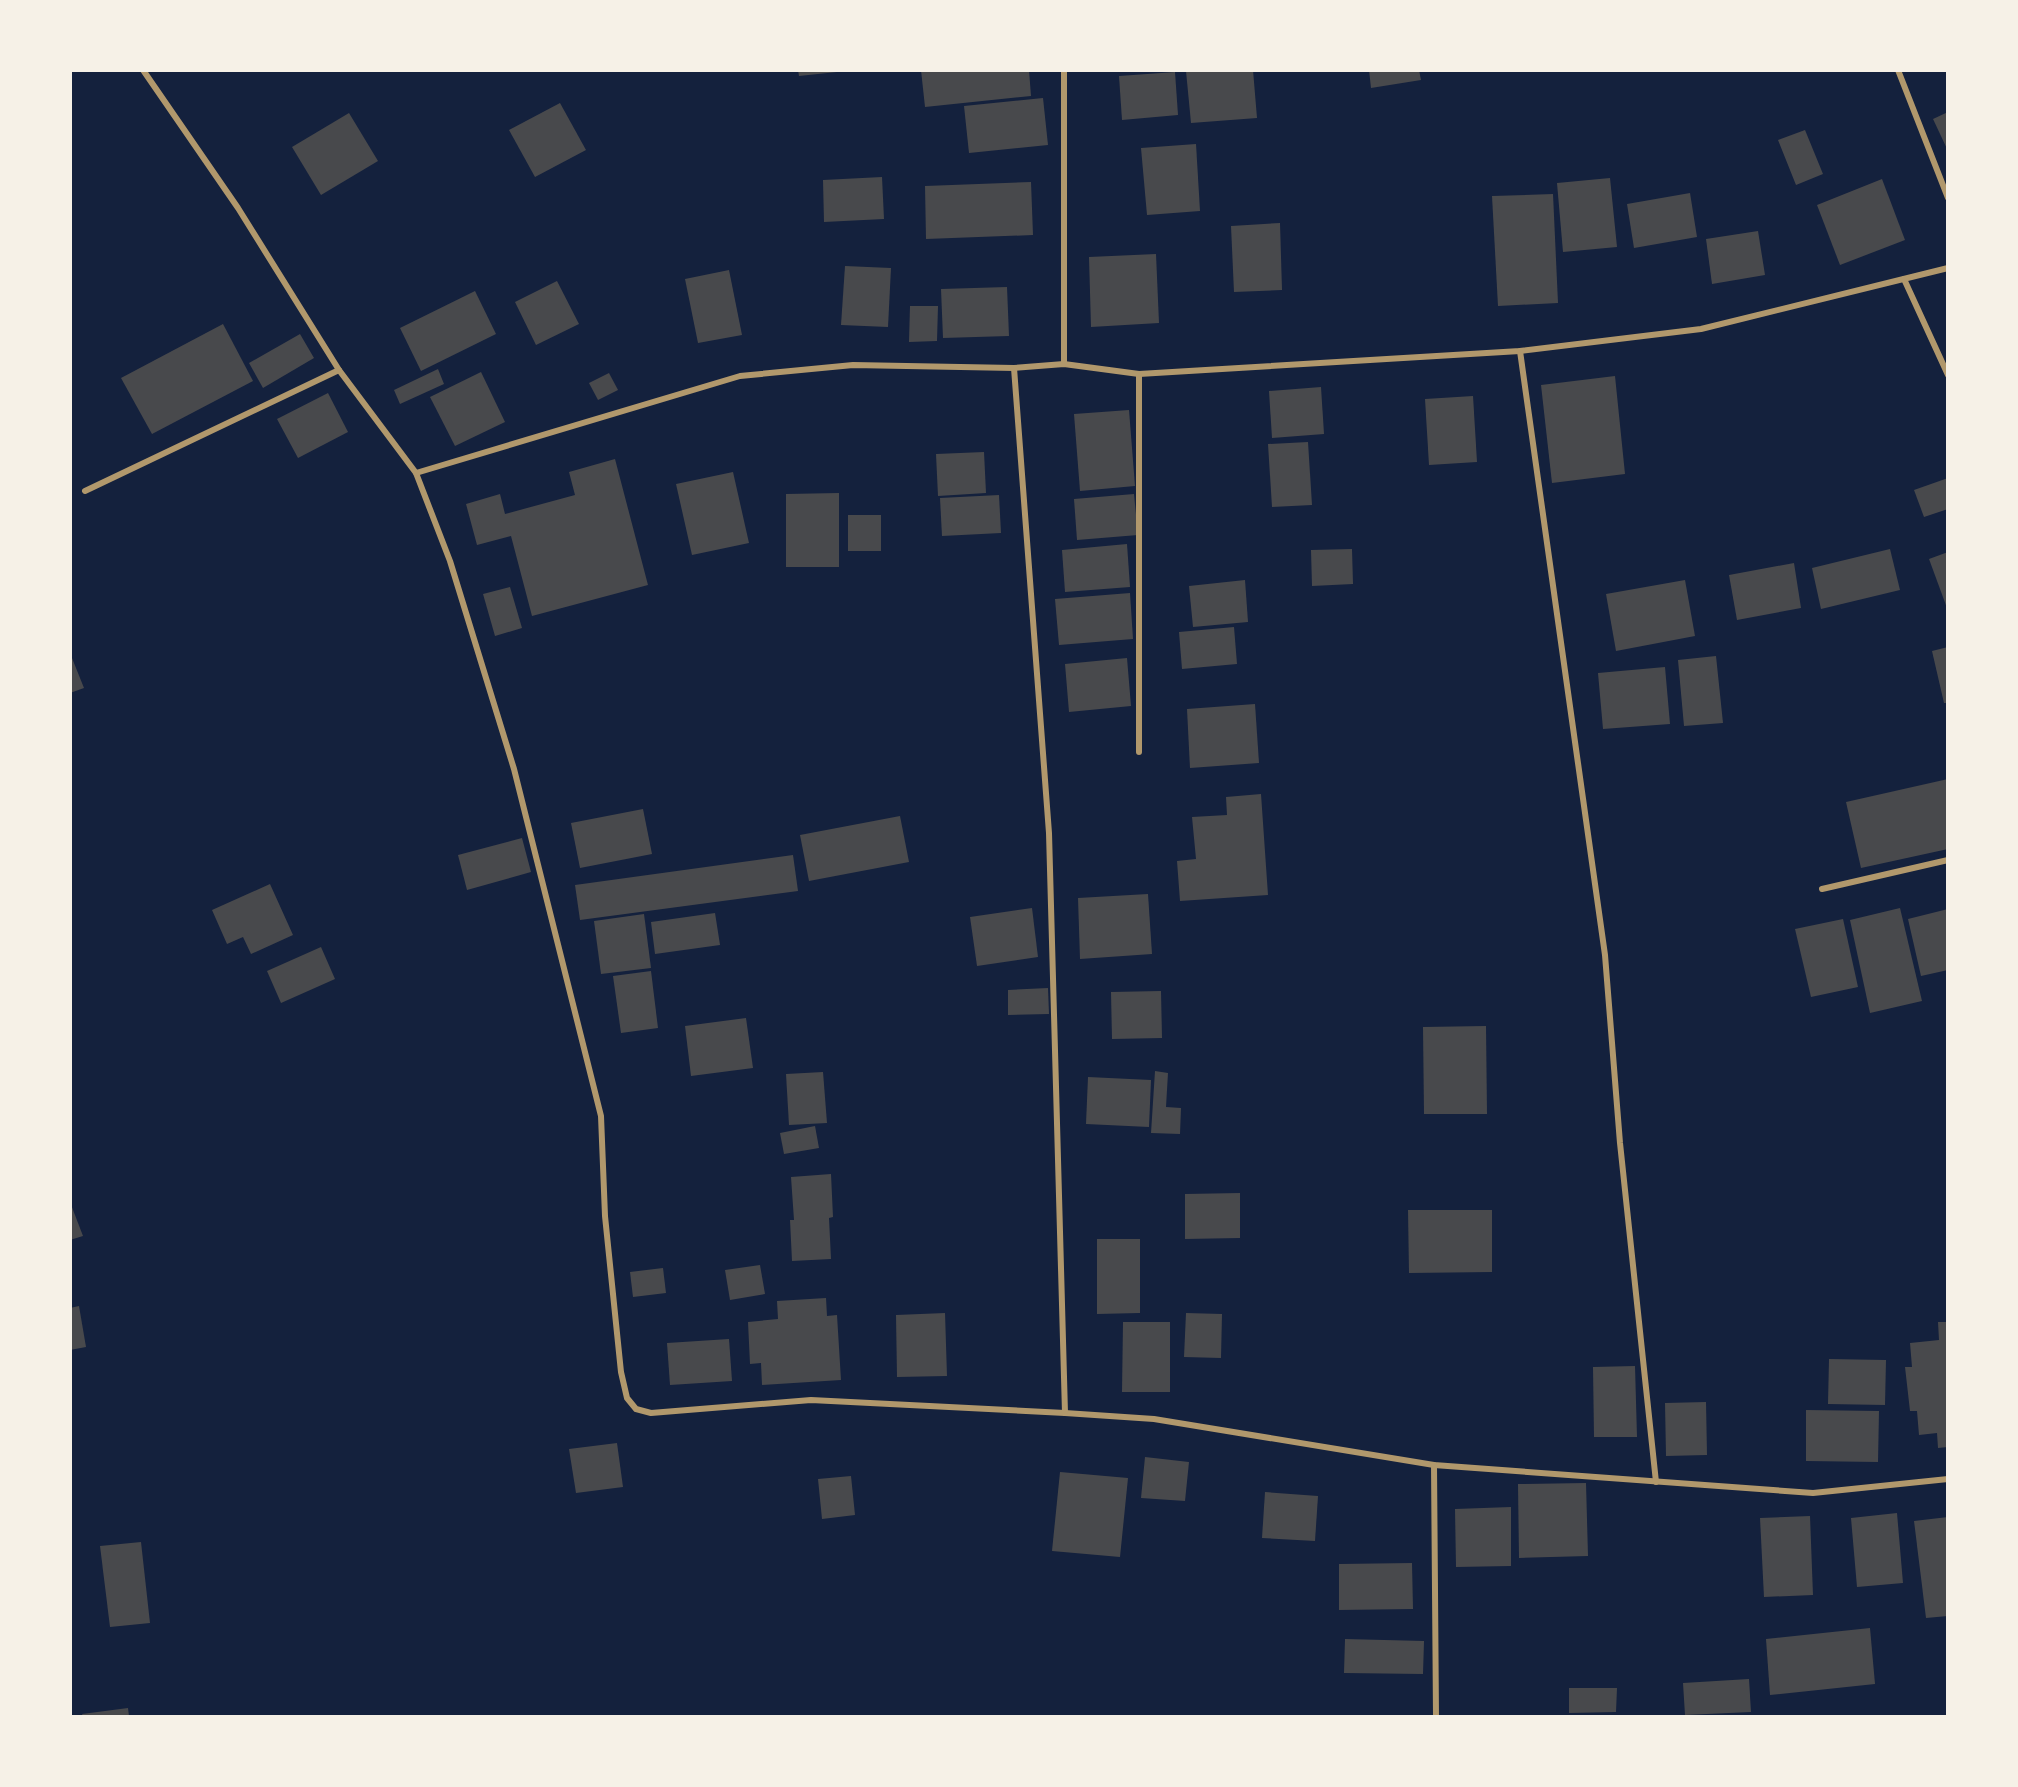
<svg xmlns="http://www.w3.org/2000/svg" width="2018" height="1787" font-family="'Fira Sans Condensed',sans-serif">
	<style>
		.building { fill: #48494c }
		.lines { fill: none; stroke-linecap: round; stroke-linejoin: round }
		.minor { stroke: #b1986c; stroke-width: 6 }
	</style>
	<rect width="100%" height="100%" fill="#14213d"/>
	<g class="building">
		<polygon points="798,70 836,70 837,72 799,76"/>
		<polygon points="921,70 1029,70 1031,96 925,107"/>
		<polygon points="1253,70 1257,118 1191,123 1186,71"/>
		<polygon points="1369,70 1419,70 1421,80 1371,88"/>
		<polygon points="1175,72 1178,115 1122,120 1119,76"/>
		<polygon points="1043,98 1048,145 969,153 964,106"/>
		<polygon points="560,103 586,150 535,177 509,130"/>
		<polygon points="1948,112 1948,151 1933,119"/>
		<polygon points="349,113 378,161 321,195 292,147"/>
		<polygon points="1805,130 1823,174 1796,185 1778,140"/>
		<polygon points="1196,144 1200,211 1147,215 1141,148"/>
		<polygon points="882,177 884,219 824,222 823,180"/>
		<polygon points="1610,178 1617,247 1563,252 1557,183"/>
		<polygon points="1882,179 1905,240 1840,265 1817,205"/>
		<polygon points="1031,182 1033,235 926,239 925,186"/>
		<polygon points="1690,193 1697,237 1634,248 1627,204"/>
		<polygon points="1553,194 1558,303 1498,306 1492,196"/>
		<polygon points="1280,223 1282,290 1234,292 1231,226"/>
		<polygon points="1758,231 1765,275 1712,284 1706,239"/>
		<polygon points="1156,254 1159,323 1091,327 1089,257"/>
		<polygon points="845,266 891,268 888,327 841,325"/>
		<polygon points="729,270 742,335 698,343 685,279"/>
		<polygon points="557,281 579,324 536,345 515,302"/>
		<polygon points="1007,287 1009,336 943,338 941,289"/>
		<polygon points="475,291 496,334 421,371 400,328"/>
		<polygon points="910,306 938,306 937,341 909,342"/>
		<polygon points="223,324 253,381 152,434 121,378"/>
		<polygon points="300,334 314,358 263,388 249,363"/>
		<polygon points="438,369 444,384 400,404 394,390"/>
		<polygon points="481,372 505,422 455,446 430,397"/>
		<polygon points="609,373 618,390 598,400 589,383"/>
		<polygon points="1615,376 1625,474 1552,483 1541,385"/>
		<polygon points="1321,387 1324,434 1272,438 1269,391"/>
		<polygon points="328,393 348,432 298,458 277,419"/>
		<polygon points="1473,396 1477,462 1429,465 1425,399"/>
		<polygon points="1129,410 1135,486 1080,491 1074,414"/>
		<polygon points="1308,442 1312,505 1272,507 1268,444"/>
		<polygon points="984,452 986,493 938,496 936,454"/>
		<polygon points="615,459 648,585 532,616 511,536 477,545 466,504 500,494 505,514 575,495 569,472"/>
		<polygon points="733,472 749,543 692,555 676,484"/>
		<polygon points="1948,478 1948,509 1924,517 1914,490"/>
		<polygon points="839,493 839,567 786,567 786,494"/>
		<polygon points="1134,494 1138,535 1077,540 1074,499"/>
		<polygon points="999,495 1001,533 942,536 940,498"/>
		<rect x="848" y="515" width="33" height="36"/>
		<polygon points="1127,544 1130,587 1065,592 1062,550"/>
		<polygon points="1352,549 1353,584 1312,586 1311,550"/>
		<polygon points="1890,549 1900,590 1821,609 1812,568"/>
		<polygon points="1948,552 1948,608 1947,608 1929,559"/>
		<polygon points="1794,563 1801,608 1737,620 1729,575"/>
		<polygon points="1245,580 1248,622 1193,627 1189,586"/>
		<polygon points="1685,580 1695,636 1616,651 1606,594"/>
		<polygon points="510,587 522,628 495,636 483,594"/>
		<polygon points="1130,593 1133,639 1059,645 1055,599"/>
		<polygon points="1234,627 1237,664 1182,669 1179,632"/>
		<polygon points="1948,647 1948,703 1944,703 1932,651"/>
		<polygon points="70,653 84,688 70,693"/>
		<polygon points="1716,656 1723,723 1684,726 1678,660"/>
		<polygon points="1127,658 1131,706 1069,712 1065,664"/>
		<polygon points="1665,667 1670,724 1603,729 1598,673"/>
		<polygon points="1255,704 1259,763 1190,768 1187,709"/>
		<polygon points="1948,779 1948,849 1861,868 1846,802"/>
		<polygon points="1261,794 1268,895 1180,901 1177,861 1196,859 1192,817 1227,815 1226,797"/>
		<polygon points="643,809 652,854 580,868 571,823"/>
		<polygon points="900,816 909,862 809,881 800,835"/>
		<polygon points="522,838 531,872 467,890 458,855"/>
		<polygon points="793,855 798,891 580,920 575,885"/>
		<polygon points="270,884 293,935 251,954 243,937 227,944 212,910"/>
		<polygon points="1148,894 1152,954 1080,959 1078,898"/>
		<polygon points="1032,908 1038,957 977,966 970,917"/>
		<polygon points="1900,908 1922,1001 1870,1013 1850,920"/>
		<polygon points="1948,909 1948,970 1921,976 1908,919"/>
		<polygon points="715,913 720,945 655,954 651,922"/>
		<polygon points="644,914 651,968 601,974 594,921"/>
		<polygon points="1843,919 1858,987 1811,997 1795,929"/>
		<polygon points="321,947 335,979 281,1003 267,971"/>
		<polygon points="651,971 658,1028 621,1033 613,976"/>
		<polygon points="1048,988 1049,1014 1008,1015 1008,990"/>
		<polygon points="1161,991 1162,1038 1112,1039 1111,992"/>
		<polygon points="746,1018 753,1068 691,1076 685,1026"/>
		<polygon points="1486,1026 1487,1114 1424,1114 1423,1027"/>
		<polygon points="1155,1071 1168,1073 1166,1107 1181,1108 1180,1134 1151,1133"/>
		<polygon points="823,1072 827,1123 789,1125 786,1074"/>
		<polygon points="1088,1077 1151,1080 1149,1127 1086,1124"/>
		<polygon points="815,1126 819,1148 784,1154 780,1133"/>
		<polygon points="831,1174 833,1217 829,1218 831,1259 792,1261 790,1220 794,1220 791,1177"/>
		<polygon points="1240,1193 1240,1238 1185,1239 1185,1194"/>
		<polygon points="70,1202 83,1236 70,1240"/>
		<polygon points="1408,1210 1492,1210 1492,1272 1409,1273"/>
		<polygon points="1097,1239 1140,1239 1140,1313 1097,1314"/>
		<polygon points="760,1265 765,1294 730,1300 725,1270"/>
		<polygon points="663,1268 666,1293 633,1297 630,1272"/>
		<polygon points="826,1298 827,1316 837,1315 841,1380 762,1385 761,1363 750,1364 748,1322 778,1319 777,1301"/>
		<polygon points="79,1306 86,1347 70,1350 70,1308"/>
		<polygon points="945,1313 947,1376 897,1377 896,1315"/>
		<polygon points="1186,1313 1222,1314 1221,1358 1184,1357"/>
		<polygon points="1123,1322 1170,1322 1170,1392 1122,1392"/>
		<polygon points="1938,1322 1948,1322 1948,1447 1938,1448 1937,1433 1919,1435 1917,1411 1910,1411 1905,1367 1912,1367 1910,1343 1939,1340"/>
		<polygon points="729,1339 732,1381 670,1385 667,1343"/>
		<polygon points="1829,1359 1886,1360 1885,1405 1828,1404"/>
		<polygon points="1635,1366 1637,1437 1594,1437 1593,1367"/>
		<polygon points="1706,1402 1707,1455 1666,1456 1665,1403"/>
		<polygon points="1806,1410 1879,1411 1878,1462 1806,1461"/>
		<polygon points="617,1443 623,1487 576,1493 569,1449"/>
		<polygon points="1145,1457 1189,1462 1185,1501 1141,1498"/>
		<polygon points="1060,1472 1128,1478 1120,1557 1052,1551"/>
		<polygon points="851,1476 855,1515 822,1519 818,1479"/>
		<polygon points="1586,1483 1588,1556 1519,1558 1518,1484"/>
		<polygon points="1265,1492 1318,1496 1315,1541 1262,1538"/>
		<polygon points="1511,1507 1511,1566 1456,1567 1455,1509"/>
		<polygon points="1897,1513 1903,1583 1857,1587 1851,1518"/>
		<polygon points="1810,1516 1813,1595 1764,1597 1760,1518"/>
		<polygon points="1948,1517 1948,1616 1926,1618 1914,1521"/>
		<polygon points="141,1542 150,1623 110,1627 100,1546"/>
		<polygon points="1412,1563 1413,1609 1339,1610 1339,1564"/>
		<polygon points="1870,1628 1875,1684 1770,1695 1766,1639"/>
		<polygon points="1345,1639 1424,1641 1423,1674 1344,1673"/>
		<polygon points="1749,1679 1751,1712 1685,1715 1683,1683"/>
		<polygon points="1569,1688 1617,1688 1616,1712 1569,1713"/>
		<polygon points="128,1708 129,1716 83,1716 82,1714"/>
	</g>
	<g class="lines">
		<g class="minor">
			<polyline points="143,70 238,208 339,370 416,473 450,561 514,769 601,1116 605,1216 621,1372 627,1398 636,1409 651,1413 811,1400 1065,1413 1154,1419 1434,1465 1813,1493 1948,1479"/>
			<polyline points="1898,70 1948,198"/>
			<polyline points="1904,279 1948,375"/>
			<polyline points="1520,351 1605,955 1620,1143 1656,1482"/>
			<polyline points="1064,364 1064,70"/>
			<polyline points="1014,368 1049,833 1065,1413"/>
			<polyline points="416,473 740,376 853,365 1014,368 1064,364 1139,374 1520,351 1701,329 1948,268"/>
			<polyline points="85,491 339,370"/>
			<polyline points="1139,752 1139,374"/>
			<polyline points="1822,889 1948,860"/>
			<polyline points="1434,1465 1436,1716"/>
		</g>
	</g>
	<rect width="2018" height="1787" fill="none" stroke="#f6f1e7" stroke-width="144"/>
</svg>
